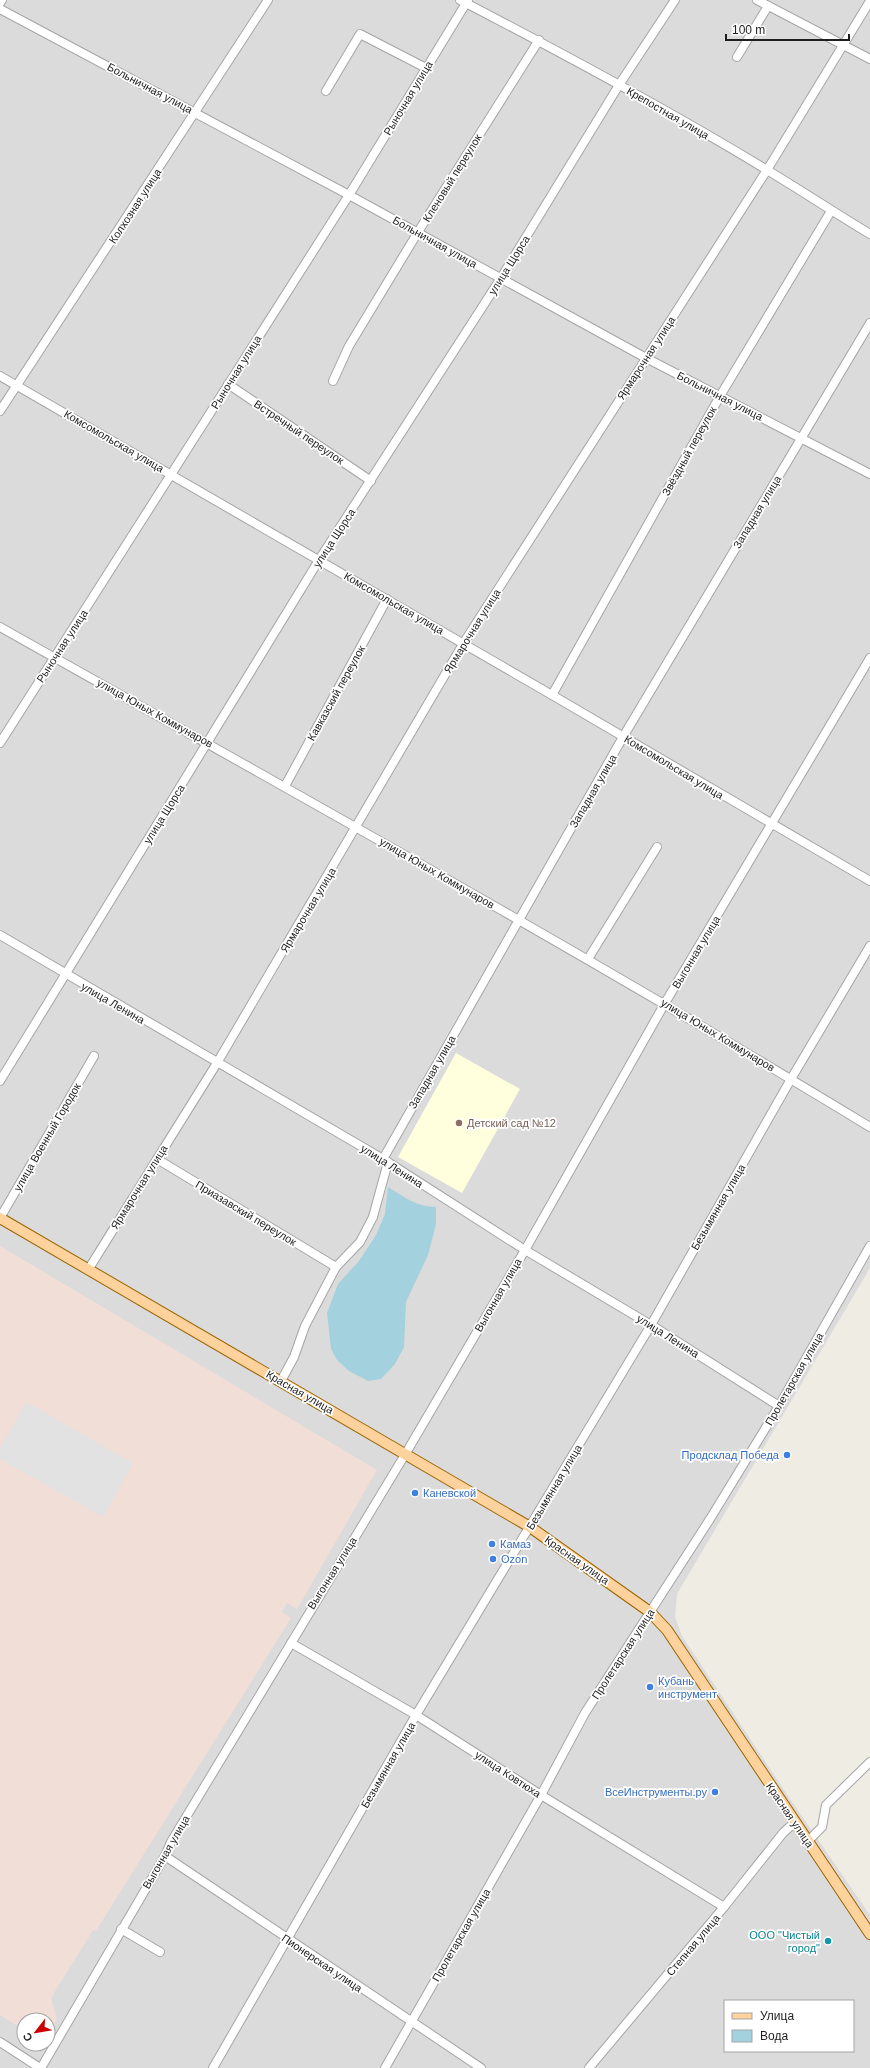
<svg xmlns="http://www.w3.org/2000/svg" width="870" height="2068" font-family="Helvetica,sans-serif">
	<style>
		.residential { fill: #dcdbdb; fill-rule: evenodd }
		.education { fill: #ffffde }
		.military { fill: #f1ded7 }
		.parking { fill: #e2e2e2 }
		.water { fill: #a4d1de }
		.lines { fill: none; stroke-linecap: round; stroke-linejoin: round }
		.minor-casing { stroke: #a5a5a5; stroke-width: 10 }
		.major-casing { stroke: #996400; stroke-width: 12 }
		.minor { stroke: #fff; stroke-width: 8 }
		.major { stroke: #fdd29c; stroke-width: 10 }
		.education-dot { fill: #8d6e63; stroke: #fff; stroke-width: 1.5 }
		.shop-dot { fill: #3f7fe0; stroke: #fff; stroke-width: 1.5 }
		.culture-dot { fill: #0f9aa8; stroke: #fff; stroke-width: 1.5 }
		.labels { text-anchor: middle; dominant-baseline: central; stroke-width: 3.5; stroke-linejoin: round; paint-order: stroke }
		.street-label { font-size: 11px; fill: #1e1e1e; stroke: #fff }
		.education-label { font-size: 11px; fill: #785e54; stroke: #fff; text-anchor: start }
		.shop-label { font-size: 11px; fill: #366cbe; stroke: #fff; text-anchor: start }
		.culture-label { font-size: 11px; fill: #0d838f; stroke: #fff; text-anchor: end }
	</style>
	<rect width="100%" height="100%" fill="#efece4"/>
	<path class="residential" d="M0 0H870V1268L677 1594 675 1617 682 1636 790 1799 870 1915V2068H0ZM725 2001H853V2051H725ZM24 2020H48V2044H24Z"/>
	<polygon class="education" points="456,1053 520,1089 462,1193 398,1157"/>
	<polygon class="military" points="0,1246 377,1470 297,1609 287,1603 282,1612 291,1618 96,1931 93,1930 51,1998 57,2019 48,2035 48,2020 24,2020 24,2030 0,2015"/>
	<polygon class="parking" points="26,1402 133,1463 103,1517 0,1459 0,1448"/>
	<path class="water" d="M388 1187C404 1197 417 1207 436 1207V1224L428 1255 406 1302 404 1347 395 1364 381 1379 368 1381 349 1371 337 1360 331 1349 327 1313 338 1284 359 1261 376 1235 385 1214Z"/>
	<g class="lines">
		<defs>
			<g id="minor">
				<path d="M460 0C564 54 667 109 767 170 802 191 835 213 870 234"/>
				<polyline points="757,0 870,59"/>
				<polyline points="0,3 2,0"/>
				<polyline points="0,9 349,195 646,358 870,474"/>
				<polyline points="737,57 768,6"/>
				<polyline points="326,91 360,34 426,68"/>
				<polyline points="0,376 552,695 870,881"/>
				<polyline points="333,381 349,346 418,232 539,40"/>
				<polyline points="228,384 371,481"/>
				<polyline points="0,411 268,0"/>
				<path d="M0 627C291 791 584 953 870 1127"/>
				<polyline points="552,695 720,396 831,211"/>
				<polyline points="0,743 349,195 468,0"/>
				<polyline points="285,786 387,599"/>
				<polyline points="0,935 383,1159 525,1250 651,1325 779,1406"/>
				<polyline points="588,959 657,847"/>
				<polyline points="0,1081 319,560 501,278 619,85 675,0"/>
				<polyline points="157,1159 336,1267"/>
				<polyline points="383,1159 623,737 870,323"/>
				<polyline points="0,1218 94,1056"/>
				<polyline points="88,1270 217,1063 463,644 767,170 870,1"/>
				<polyline points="281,1381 294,1357 305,1326 336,1267 360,1242 373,1217 388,1162"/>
				<polyline points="291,1643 416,1715 541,1795 724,1907"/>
				<polyline points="808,1841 822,1827 826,1805 870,1762"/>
				<polyline points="165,1856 481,2068"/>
				<polyline points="121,1929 160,1952"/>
				<polyline points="0,2042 40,2068"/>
				<polyline points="41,2068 165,1856 171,1842 406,1453 525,1250 665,1003 870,658"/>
				<polyline points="213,2068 416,1715 651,1325 791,1079 870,946"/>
				<polyline points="385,2068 541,1795 585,1713 710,1519 779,1406 870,1246"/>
				<polyline points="589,2068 724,1907 783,1833 795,1822"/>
			</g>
			<polyline id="major" points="0,1218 530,1527 650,1612 667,1630 870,1934"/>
		</defs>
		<use href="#minor" class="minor-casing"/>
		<use href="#major" class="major-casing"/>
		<use href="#minor" class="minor"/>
		<use href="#major" class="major"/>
	</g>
	<circle class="education-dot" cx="459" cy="1123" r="4"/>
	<g class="shop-dot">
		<circle cx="787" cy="1455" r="4"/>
		<circle cx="415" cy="1493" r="4"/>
		<circle cx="492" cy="1544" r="4"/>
		<circle cx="493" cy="1559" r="4"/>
		<circle cx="650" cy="1687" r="4"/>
		<circle cx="715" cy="1792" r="4"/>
	</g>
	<circle class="culture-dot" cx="828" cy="1941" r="4"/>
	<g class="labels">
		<g class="street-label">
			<text transform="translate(150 88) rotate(28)">Больничная улица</text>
			<text transform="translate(408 98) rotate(-59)">Рыночная улица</text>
			<text transform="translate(668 113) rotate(30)">Крепостная улица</text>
			<text transform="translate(452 178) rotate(-58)">Кленовый переулок</text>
			<text transform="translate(135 206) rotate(-57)">Колхозная улица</text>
			<text transform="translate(435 242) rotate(29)">Больничная улица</text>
			<text transform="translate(509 265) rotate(-58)">улица Щорса</text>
			<text transform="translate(646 358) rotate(-57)">Ярмарочная улица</text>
			<text transform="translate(236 372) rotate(-58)">Рыночная улица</text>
			<text transform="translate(720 396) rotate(27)">Больничная улица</text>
			<text transform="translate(299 432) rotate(34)">Встречный переулок</text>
			<text transform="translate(114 441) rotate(30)">Комсомольская улица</text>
			<text transform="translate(689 451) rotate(-61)">Звёздный переулок</text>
			<text transform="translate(757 512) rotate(-59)">Западная улица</text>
			<text transform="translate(334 538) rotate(-57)">улица Щорса</text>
			<text transform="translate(394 603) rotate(30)">Комсомольская улица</text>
			<text transform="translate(472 631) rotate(-58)">Ярмарочная улица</text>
			<text transform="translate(62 646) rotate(-57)">Рыночная улица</text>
			<text transform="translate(336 693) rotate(-61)">Кавказский переулок</text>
			<text transform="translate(155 713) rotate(29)">улица Юных Коммунаров</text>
			<text transform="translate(674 767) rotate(31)">Комсомольская улица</text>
			<text transform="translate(593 791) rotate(-60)">Западная улица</text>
			<text transform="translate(164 814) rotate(-58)">улица Щорса</text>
			<text transform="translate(437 873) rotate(30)">улица Юных Коммунаров</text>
			<text transform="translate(308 910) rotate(-59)">Ярмарочная улица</text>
			<text transform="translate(696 952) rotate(-59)">Выгонная улица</text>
			<text transform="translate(113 1003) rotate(30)">улица Ленина</text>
			<text transform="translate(718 1035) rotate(31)">улица Юных Коммунаров</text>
			<text transform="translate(432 1072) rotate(-60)">Западная улица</text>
			<text transform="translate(47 1137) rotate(-60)">улица Военный Городок</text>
			<text transform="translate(392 1166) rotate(32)">улица Ленина</text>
			<text transform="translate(139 1187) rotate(-58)">Ярмарочная улица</text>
			<text transform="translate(718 1207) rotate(-60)">Безымянная улица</text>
			<text transform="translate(246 1213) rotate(31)">Приазавский переулок</text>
			<text transform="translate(498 1295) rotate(-60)">Выгонная улица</text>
			<text transform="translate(668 1336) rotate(32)">улица Ленина</text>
			<text transform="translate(794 1379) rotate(-60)">Пролетарская улица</text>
			<text transform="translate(300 1392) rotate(30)">Красная улица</text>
			<text transform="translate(554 1487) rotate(-59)">Безымянная улица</text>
			<text transform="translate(577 1560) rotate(35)">Красная улица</text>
			<text transform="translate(332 1573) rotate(-58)">Выгонная улица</text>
			<text transform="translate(623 1654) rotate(-57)">Пролетарская улица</text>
			<text transform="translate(388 1765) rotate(-60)">Безымянная улица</text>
			<text transform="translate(508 1774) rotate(33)">улица Ковтюха</text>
			<text transform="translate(790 1815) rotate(56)">Красная улица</text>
			<text transform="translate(166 1852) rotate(-60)">Выгонная улица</text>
			<text transform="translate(461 1935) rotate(-60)">Пролетарская улица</text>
			<text transform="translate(693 1945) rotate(-50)">Степная улица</text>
			<text transform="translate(322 1963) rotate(34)">Пионерская улица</text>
		</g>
		<g class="education-label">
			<text x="467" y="1123">Детский сад №12</text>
		</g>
		<g class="shop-label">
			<text x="779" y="1455" text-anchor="end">Продсклад Победа</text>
			<text x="423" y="1493">Каневской</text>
			<text x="500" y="1544">Камаз</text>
			<text x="501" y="1559">Ozon</text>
			<text x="658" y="1681">Кубань<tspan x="658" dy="13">инструмент</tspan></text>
			<text x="707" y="1792" text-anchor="end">ВсеИнструменты.ру</text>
		</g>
		<g class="culture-label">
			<text x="820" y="1935">ООО "Чистый<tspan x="820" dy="13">город"</tspan></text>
		</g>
	</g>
	<rect x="724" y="2000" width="130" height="52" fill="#ffffff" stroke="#a5a5a5"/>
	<rect x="732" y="2013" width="20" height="6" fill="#fdd29c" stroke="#a5a5a5"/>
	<text x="760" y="2020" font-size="12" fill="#1e1e1e">Улица</text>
	<rect x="732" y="2030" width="20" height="12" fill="#a4d1de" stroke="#a5a5a5"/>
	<text x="760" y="2040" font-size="12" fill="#1e1e1e">Вода</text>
	<g transform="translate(36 2032) rotate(239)"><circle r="19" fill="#ffffff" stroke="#a5a5a5"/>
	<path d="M0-3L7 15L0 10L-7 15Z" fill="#cd0002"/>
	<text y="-6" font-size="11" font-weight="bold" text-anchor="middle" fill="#1e1e1e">С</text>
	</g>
	<path d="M726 34v6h123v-6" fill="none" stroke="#1e1e1e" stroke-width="2"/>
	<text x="732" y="34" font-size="12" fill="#1e1e1e" stroke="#ffffff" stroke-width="3" paint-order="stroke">100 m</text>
</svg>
